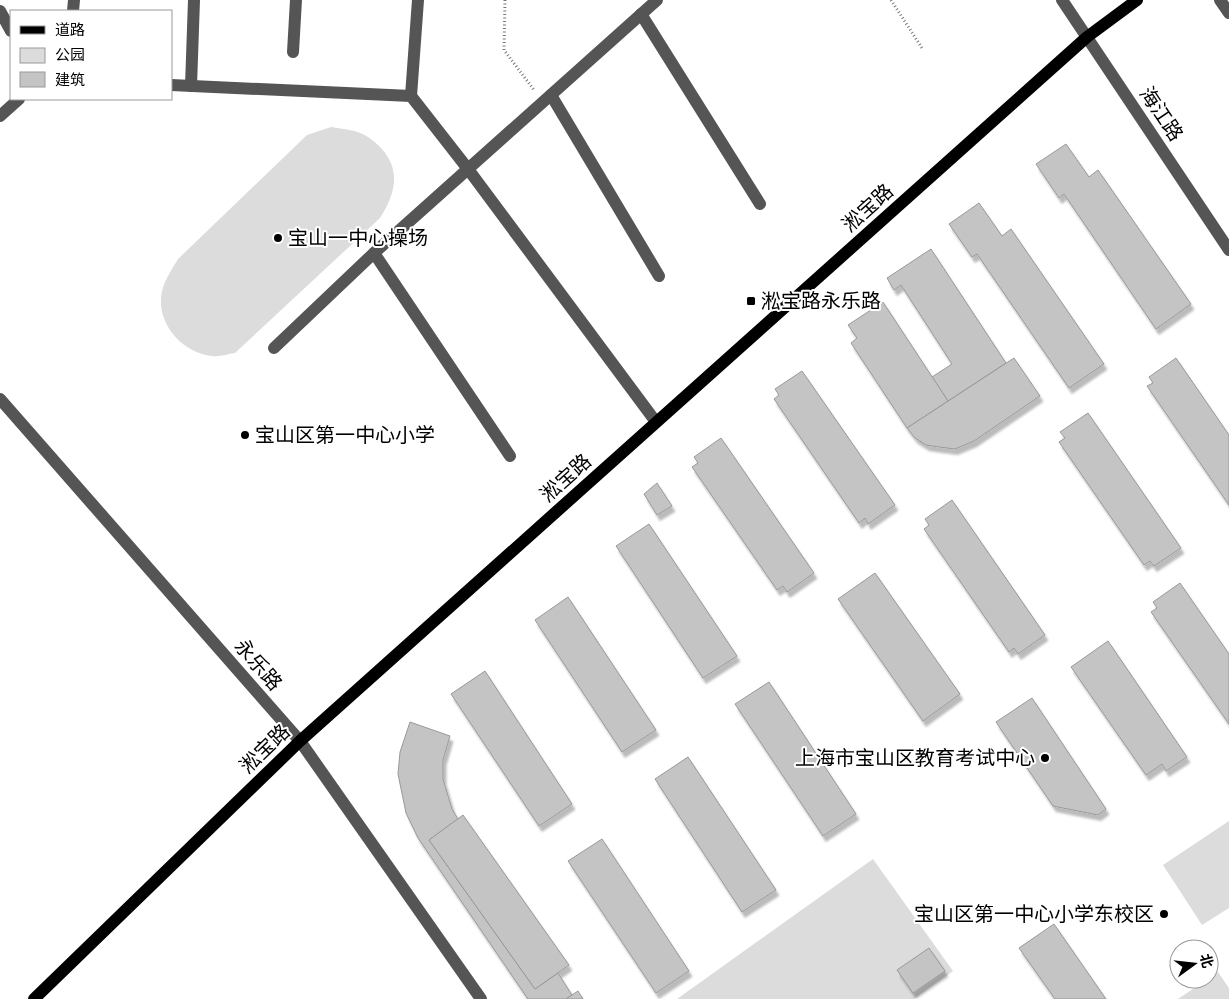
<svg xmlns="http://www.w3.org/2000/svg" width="1229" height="999" font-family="Jost,'Noto Sans SC',sans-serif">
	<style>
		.green { fill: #dcdcdc }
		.building { fill: #c4c4c4; stroke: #999; filter: url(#shadow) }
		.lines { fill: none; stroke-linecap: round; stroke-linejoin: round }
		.path { stroke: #777; stroke-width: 3; stroke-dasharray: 1 2.5; stroke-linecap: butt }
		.minor { stroke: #555; stroke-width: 12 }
		.major { stroke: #000; stroke-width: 12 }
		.poi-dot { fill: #000; stroke: #fff; stroke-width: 2 }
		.labels { text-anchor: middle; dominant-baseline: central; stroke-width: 4; stroke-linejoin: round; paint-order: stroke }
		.street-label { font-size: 20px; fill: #000; stroke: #fff }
		.poi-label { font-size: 20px; fill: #000; stroke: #fff; text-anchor: start }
	</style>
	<defs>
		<filter id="shadow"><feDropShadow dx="3" dy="5.5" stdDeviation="1" flood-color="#0004"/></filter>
	</defs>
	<rect width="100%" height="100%" fill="#fff"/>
	<g class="green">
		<path d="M331 127C343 129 358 130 368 137 401 160 400 187 380 218L235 353C228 354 220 357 212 356 184 353 159 327 161 298 162 283 171 271 178 259L307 135Z"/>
		<polygon points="1229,821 1229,908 1202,925 1163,865"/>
		<polygon points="873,859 953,971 914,999 677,999"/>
		<polygon points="1218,972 1229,988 1229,999 1178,999"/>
	</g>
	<g class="building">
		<polygon points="1066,144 1089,177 1098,170 1191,304 1156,329 1064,194 1059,198 1036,164"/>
		<polygon points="979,203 1002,236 1011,229 1104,364 1069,388 977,254 972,257 949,224"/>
		<polygon points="931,249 1006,363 948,401 932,377 952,364 901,285 894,290 887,278"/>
		<polygon points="883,302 948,401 907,428 851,343 857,338 848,325"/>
		<polygon points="1014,358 1040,396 974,441 955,449 939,447 926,445 915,438 907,428"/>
		<polygon points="1176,358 1229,435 1229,505 1147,386 1153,383 1149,377"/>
		<polygon points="802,371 895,505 868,524 865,518 859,523 774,399 779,395 775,389"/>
		<polygon points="1088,413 1181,548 1154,566 1150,561 1144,565 1059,442 1065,438 1060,432"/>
		<polygon points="721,438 814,573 787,592 783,586 777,590 692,467 698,463 694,457"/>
		<polygon points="657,483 672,506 657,515 644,494"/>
		<polygon points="952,500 1045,635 1018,654 1014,648 1009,652 924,529 929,525 925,519"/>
		<polygon points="649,524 737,656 703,678 616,546"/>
		<polygon points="875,573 960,694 923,721 838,599"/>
		<polygon points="1180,583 1229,654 1229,724 1151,612 1157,608 1153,602"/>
		<polygon points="568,597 656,730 622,752 535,620"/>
		<polygon points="1108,641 1187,757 1166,771 1162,764 1146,775 1071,667"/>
		<polygon points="485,671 572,804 539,826 451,694"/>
		<polygon points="769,682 856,814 823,836 735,704"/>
		<polygon points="1032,698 1106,809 1098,815 1053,806 996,722"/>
		<polygon points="410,722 450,736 443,760 443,779 452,809 458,819 429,840 535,989 558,973 572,995 566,999 528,999 418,838 406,813 398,774 400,752"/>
		<polygon points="688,757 776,890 742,912 655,779"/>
		<polygon points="463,815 569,965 535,989 429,840"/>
		<polygon points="602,839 689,971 656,993 568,861"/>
		<polygon points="1054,924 1106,999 1055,999 1019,948"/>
		<polygon points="929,948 945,971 913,993 897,970"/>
		<polygon points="578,991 583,999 566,999"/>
	</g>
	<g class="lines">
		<g class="path">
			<polyline points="505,0 504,50 534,90"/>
			<polyline points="891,0 922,48"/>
		</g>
		<g class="minor">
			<polyline points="1062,0 1229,250"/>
			<polyline points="1220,0 1229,13"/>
			<polyline points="0,11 11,31"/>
			<polyline points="73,11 74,0"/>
			<polyline points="641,14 760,204"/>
			<polyline points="293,52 296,0"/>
			<polyline points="171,85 411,96 468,169 656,422"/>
			<polyline points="191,86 194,0"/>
			<polyline points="551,95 659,276"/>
			<polyline points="411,96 418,0"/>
			<polyline points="0,116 19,99"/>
			<polyline points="374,253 510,456"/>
			<polyline points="274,348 374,253 657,0"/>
			<polyline points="0,399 300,741 481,999"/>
		</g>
		<polyline class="major" points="34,999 300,741 1087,37 1137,0"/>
	</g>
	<g class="poi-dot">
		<circle cx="278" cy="238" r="5"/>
		<rect x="746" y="296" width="10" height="10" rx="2.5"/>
		<circle cx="245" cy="435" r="5"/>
		<circle cx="1045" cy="758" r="5"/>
		<circle cx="1164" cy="914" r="5"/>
	</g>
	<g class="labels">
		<g class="street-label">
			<text transform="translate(1161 114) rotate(56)">海江路</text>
			<text transform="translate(868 208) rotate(-42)">淞宝路</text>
			<text transform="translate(566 478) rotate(-42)">淞宝路</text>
			<text transform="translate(258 665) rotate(49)">永乐路</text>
			<text transform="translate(265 749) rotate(-44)">淞宝路</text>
		</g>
		<g class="poi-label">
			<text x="288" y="238">宝山一中心操场</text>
			<text x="761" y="301">淞宝路永乐路</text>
			<text x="255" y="435">宝山区第一中心小学</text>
			<text x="1035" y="758" text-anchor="end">上海市宝山区教育考试中心</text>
			<text x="1154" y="914" text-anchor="end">宝山区第一中心小学东校区</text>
		</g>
	</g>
	<rect x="10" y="10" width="162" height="90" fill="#ffffff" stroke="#999999"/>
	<rect x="20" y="26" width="25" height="8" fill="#000000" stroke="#999999"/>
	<text x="55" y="35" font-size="15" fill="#000000">道路</text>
	<rect x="20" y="48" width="25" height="15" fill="#dcdcdc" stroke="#999999"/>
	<text x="55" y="60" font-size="15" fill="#000000">公园</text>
	<rect x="20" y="72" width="25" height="15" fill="#c4c4c4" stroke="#999999"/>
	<text x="55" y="85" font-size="15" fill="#000000">建筑</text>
	<g transform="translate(1194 964) rotate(75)"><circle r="24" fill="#ffffff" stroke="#999999"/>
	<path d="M0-4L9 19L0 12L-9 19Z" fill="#000000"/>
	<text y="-8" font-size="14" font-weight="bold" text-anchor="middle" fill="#000000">北</text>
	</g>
</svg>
